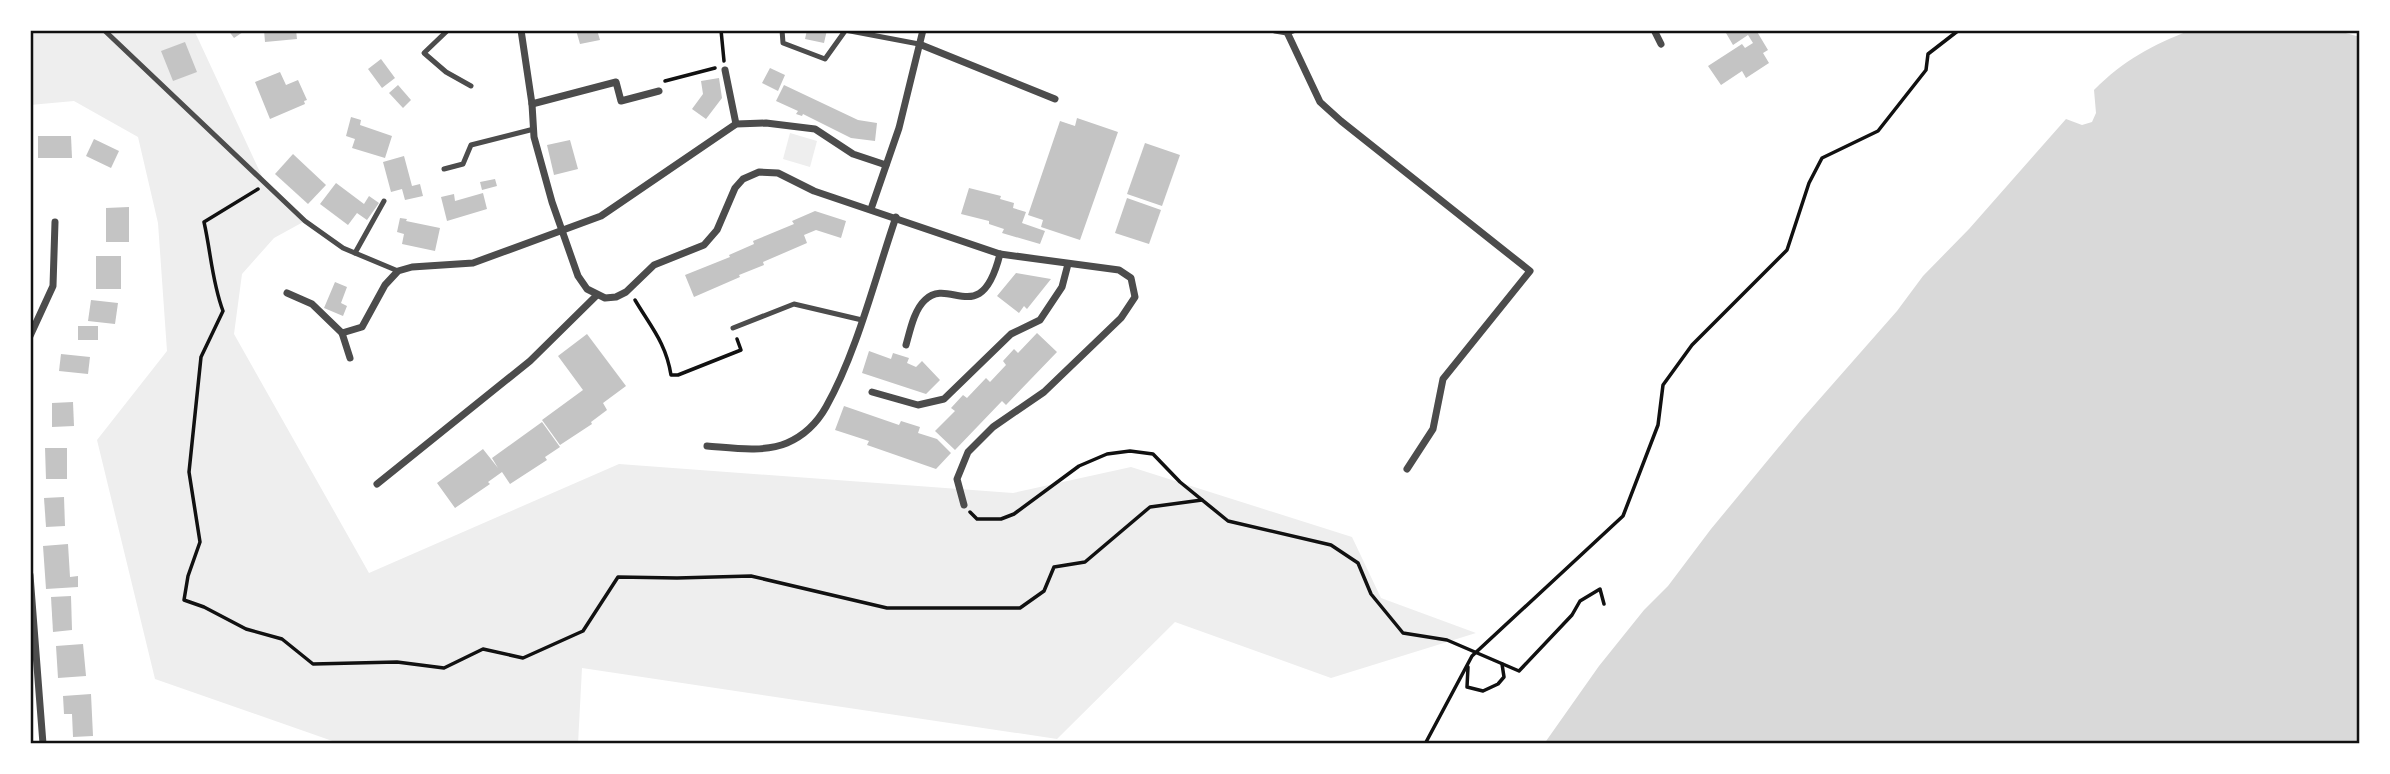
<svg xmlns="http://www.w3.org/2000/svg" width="2390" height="774" font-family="'PT Serif',serif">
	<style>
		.green { fill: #eee }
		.water { fill: #d9d9d9 }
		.building { fill: #c4c4c4 }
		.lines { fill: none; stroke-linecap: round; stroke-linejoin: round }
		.path { stroke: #111; stroke-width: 3.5 }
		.service { stroke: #4c4c4c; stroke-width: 5 }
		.minor { stroke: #4c4c4c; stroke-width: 7 }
		.neatline { fill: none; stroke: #111; stroke-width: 2.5 }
	</style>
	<rect width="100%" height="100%" fill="#fff"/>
	<g class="green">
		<polygon points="30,30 194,30 266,185 305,221 274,238 242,274 234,334 369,573 619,464 1013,493 1131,467 1352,537 1381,598 1476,633 1331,678 1175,622 1057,739 582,668 578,744 341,744 155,679 97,440 167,351 158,223 138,137 74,101 30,105"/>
		<polygon points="790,133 817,141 810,167 783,159"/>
	</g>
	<path class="water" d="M2191 30H2335L2360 37V744H1544L1599 666 1644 610 1668 586 1711 529 1802 419 1897 311 1923 276 1969 229 2066 119 2082 125 2092 122 2096 113 2094 90C2124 60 2152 45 2191 30Z"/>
	<g class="building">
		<polygon points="228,30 246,30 234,38"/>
		<polygon points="264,30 296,30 297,39 265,42"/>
		<polygon points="576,30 597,30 600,40 580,44"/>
		<polygon points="807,30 827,30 824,43 805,39"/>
		<polygon points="1730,30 1756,30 1768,50 1763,53 1769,63 1746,78 1742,71 1721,85 1708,66 1742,44 1745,48 1753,43 1748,35 1733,45 1726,33"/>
		<polygon points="185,42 197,72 173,81 161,51"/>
		<polygon points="381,59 395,78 382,88 368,69"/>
		<polygon points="770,68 785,75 778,91 762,83"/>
		<polygon points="280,72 286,85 298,80 307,100 304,101 305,104 270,119 255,82"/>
		<polygon points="719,78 722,98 706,119 692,109 703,94 701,81"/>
		<polygon points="398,85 411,100 403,108 389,93"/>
		<polygon points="784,85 858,120 877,123 875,141 851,138 803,114 802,116 796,114 798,111 776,101"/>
		<polygon points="351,117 361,120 360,125 392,136 385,158 352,148 355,139 346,136"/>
		<polygon points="1077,118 1118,132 1080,240 1041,227 1043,220 1028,215 1060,121 1075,126"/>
		<polygon points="38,136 71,136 72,158 38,158"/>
		<polygon points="94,139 119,151 111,168 86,156"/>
		<polygon points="570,140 578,169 554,175 547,145"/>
		<polygon points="1145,143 1180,155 1162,206 1127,194"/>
		<polygon points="293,154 326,185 308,204 275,174"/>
		<polygon points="404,156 412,186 420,184 423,196 405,200 402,189 391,192 383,162"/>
		<polygon points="495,179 497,186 482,190 480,182"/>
		<polygon points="336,183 364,204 369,196 379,203 367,220 357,213 348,225 320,204"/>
		<polygon points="969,188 1001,196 1000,199 1014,203 1013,208 1026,212 1022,223 1045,231 1040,244 1002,233 1004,229 989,224 989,221 961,214"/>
		<polygon points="483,193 487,209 447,221 441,197 454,194 455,201"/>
		<polygon points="1127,198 1161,210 1149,244 1115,233"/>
		<polygon points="129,207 129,242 106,242 106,208"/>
		<polygon points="815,211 846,221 841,238 816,230 804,235 807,243 763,262 764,265 739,275 740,277 694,297 685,275 730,257 729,255 754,244 753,241 794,224 792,221"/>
		<polygon points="400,218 407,219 406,221 440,228 435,251 402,244 404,234 397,232"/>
		<rect x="96" y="256" width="25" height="33"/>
		<polygon points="1016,273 1051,279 1027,309 1024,306 1019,313 997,296"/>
		<polygon points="335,282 347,287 341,303 347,306 343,316 324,308"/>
		<polygon points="91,300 118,303 115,324 88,321"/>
		<rect x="78" y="326" width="20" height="14"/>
		<polygon points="1037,333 1057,352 1006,405 1002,401 955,450 935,431 955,411 951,408 963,395 967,398 986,378 990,382 1006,365 1003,361 1014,349 1018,353"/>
		<polygon points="587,334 626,386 603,403 607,410 591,422 592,424 560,445 542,420 583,390 558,356"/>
		<polygon points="869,351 891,359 893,353 909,358 907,363 916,367 922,361 940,380 926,394 862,373"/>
		<polygon points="61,354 90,357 88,374 59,371"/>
		<polygon points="73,402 74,426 52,427 52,403"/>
		<polygon points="844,406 899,425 901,421 920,427 918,433 937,439 951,453 936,469 867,445 869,441 835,430"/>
		<polygon points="542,422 560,447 545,457 547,460 510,484 502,472 488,482 490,484 455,508 437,483 483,449 498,468 492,458"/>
		<polygon points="45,448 67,448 67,479 46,479"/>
		<polygon points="64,497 65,526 46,527 44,498"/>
		<polygon points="68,544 70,577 78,576 78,587 46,589 43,546"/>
		<polygon points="71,596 72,630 53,632 51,597"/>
		<polygon points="83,644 86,676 58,678 56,646"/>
		<polygon points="91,694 93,736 73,737 72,714 64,714 63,696"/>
	</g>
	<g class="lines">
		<g class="path">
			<polyline points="721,30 724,61"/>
			<polyline points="665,81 715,68"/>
			<path d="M258 189 204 222C211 253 212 282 223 311L201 357 189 472 200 542 188 576 184 600 204 607 246 629 282 639 313 664 397 662 444 668 483 649 523 658 583 631 618 577 677 578 751 576 887 608H1020L1044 591 1054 567 1085 562 1150 507 1202 500"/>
			<path d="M635 300C651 327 666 343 671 375H678L741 350 737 339"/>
			<polyline points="970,512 977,519 1001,519 1014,514 1079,466 1107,454 1130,451 1153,454 1180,482 1228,521 1331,545 1358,563 1371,594 1403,633 1447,640 1519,671 1572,615 1580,601 1600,589 1604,604"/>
			<polyline points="1468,667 1467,687 1483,691 1498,684 1504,677 1502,664"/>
			<polyline points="1425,744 1472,656 1623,516 1658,425 1663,385 1692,345 1787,250 1809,183 1822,158 1878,131 1926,70 1928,54 1959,30"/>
		</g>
		<g class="service">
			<polyline points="104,30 305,221 343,248 398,271"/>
			<polyline points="448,30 424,53 446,72 471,86"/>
			<polyline points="782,30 783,43 825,59 845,31"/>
			<polyline points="845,30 919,44"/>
			<polyline points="444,169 463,164 471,145 534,129"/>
			<polyline points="355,253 384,201"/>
			<polyline points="733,328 794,304 862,320"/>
		</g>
		<g class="minor">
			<polyline points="521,30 532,104 534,137 552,202 578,276 587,289 605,298 616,297 626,292 654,265 704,245 717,230 735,188 743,179 759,172 778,173 814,191 1000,254 1119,270 1131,278 1135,297 1121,318 1044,392 993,427 968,452 957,479 964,505"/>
			<polyline points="1275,30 1287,32 1293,30"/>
			<polyline points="1286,30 1320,102 1341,121 1530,271 1443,379 1433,429 1407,469"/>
			<polyline points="1654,30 1661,44"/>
			<polyline points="919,44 1055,99"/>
			<polyline points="725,70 736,124"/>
			<polyline points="532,104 616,82 621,101 659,91"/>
			<polyline points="871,209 899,128 923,30"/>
			<polyline points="287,293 312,304 342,333 350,358"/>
			<polyline points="342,333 362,327 385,285 398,271 412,267 473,263 601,216 736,124 766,123 815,129 853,154 886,165"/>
			<polyline points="30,336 53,286 55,222"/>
			<path d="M906 345C910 331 914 310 925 300 950 276 981 330 1000 254"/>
			<polyline points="872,392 918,405 944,399 1011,334 1040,320 1062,287 1068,264"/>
			<path d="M707 446C733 448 763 453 787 443 803 436 817 423 826 407 857 352 875 278 896 217"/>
			<polyline points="377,484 530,361 597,295"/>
			<polyline points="30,575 43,744"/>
		</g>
	</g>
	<rect width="2390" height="774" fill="none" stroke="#ffffff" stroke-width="63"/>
	<rect x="32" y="32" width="2326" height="710" class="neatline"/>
</svg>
